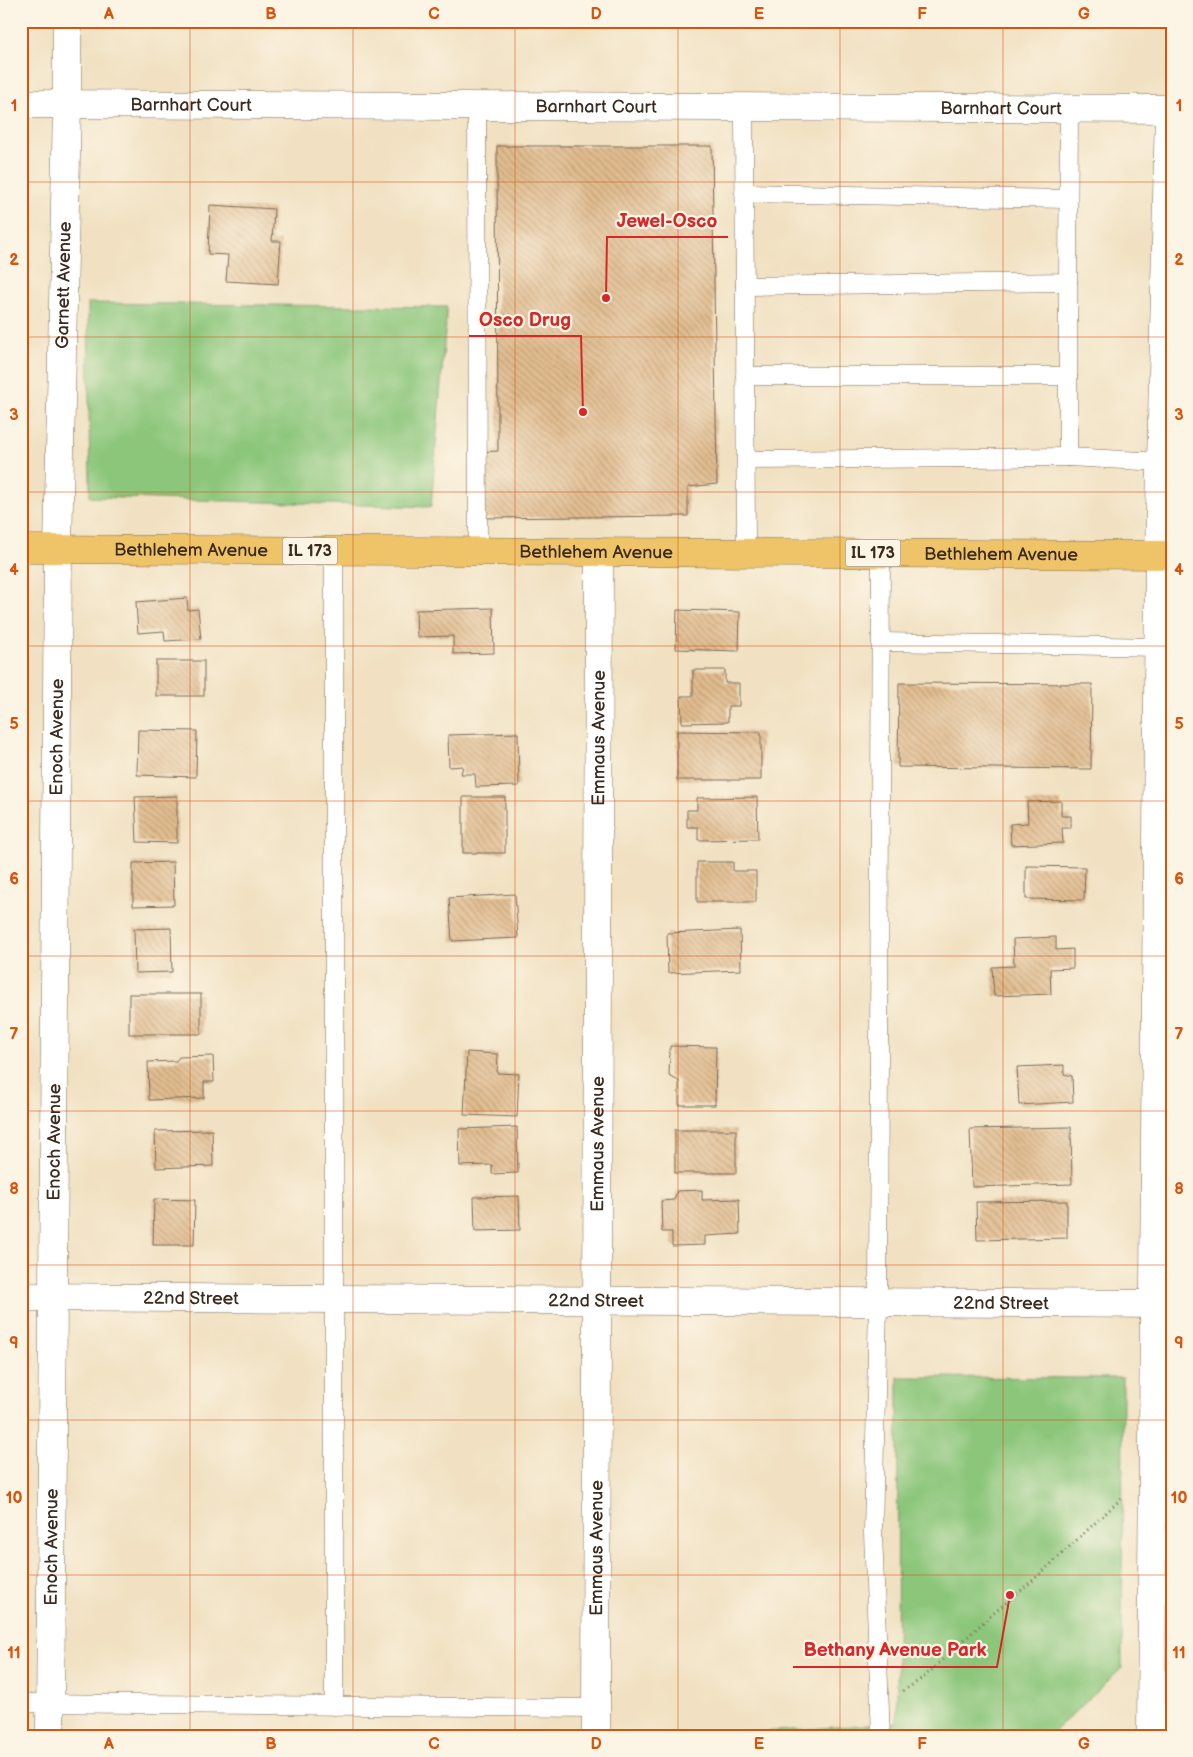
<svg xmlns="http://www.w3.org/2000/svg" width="1193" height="1757" font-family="'Balsamiq Sans',sans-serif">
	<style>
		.park { fill: #8bc67a; stroke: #63784c }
		.building { fill: url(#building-back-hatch) }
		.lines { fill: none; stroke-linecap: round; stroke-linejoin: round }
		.service-casing { stroke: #7b6a57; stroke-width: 19 }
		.minor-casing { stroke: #7b6a57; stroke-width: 29 }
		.primary-casing { stroke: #7b6a57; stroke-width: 29 }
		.path { stroke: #7b6a57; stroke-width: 3; stroke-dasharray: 1 4; stroke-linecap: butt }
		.service { stroke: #fff; stroke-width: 18 }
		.minor { stroke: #fff; stroke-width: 28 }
		.primary { stroke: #efc469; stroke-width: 28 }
		.grid { fill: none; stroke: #d7540e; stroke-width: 1; stroke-opacity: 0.55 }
		.labels { text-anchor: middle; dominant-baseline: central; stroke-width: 4.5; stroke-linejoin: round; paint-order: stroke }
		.shield { fill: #fcf5e5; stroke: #75675a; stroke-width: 1 }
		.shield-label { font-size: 16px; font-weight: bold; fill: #3b2a1e }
		.street-label { font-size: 18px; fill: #3b2a1e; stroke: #fcf5e5 }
		.leader { fill: none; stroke: #d62828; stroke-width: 2 }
		.callout-dot { fill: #d62828; stroke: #fcf5e5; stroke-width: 2 }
		.callout-label { font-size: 19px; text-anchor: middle; font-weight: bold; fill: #d62828; stroke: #fcf5e5; stroke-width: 4.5; stroke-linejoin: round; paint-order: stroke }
		.neatline { fill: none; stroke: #d7540e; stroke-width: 2 }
		.grid-label { font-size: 16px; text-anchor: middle; font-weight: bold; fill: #d7540e }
	</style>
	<defs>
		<pattern id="building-back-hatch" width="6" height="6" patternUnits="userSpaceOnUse" patternTransform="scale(1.25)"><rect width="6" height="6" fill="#e2bd90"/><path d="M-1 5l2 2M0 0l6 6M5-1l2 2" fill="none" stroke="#b89a75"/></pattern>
	</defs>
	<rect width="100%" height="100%" fill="#fcf5e5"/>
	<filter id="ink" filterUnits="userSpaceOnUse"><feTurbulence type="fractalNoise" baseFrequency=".02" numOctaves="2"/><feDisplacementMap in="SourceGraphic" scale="10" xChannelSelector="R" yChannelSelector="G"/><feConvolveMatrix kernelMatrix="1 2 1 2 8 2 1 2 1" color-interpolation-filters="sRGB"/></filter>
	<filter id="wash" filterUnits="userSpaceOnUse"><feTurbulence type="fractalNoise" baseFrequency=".0096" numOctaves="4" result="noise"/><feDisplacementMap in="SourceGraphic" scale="20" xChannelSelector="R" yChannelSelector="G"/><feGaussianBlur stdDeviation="1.12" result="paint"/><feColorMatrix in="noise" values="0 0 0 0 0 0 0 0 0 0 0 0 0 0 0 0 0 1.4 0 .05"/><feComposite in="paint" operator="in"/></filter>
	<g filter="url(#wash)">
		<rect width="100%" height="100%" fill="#f1e1c2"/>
		<g class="park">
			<polygon points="88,303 447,307 431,507 90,497"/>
			<polygon points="898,1377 1123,1378 1122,1668 1049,1736 704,1736 897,1723"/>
		</g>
		<g id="blocks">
			<g class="building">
				<polygon points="497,146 712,146 717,484 688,487 688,516 479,518 479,452 498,451"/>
				<polygon points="210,205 274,209 272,241 281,241 278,284 226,281 228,255 208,254"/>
				<polygon points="187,598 188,610 198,609 201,639 165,641 164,631 138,633 136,602"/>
				<polygon points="493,608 494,653 453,654 453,636 417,637 416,610"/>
				<polygon points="677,610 740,612 739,651 676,649"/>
				<rect x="156" y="661" width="48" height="35"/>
				<polygon points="693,670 725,670 725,683 739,683 739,706 728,706 728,722 682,723 681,696 693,696"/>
				<polygon points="899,683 1092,684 1091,769 898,767"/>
				<polygon points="138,730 197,731 196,777 137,775"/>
				<polygon points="677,731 761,732 761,780 677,780"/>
				<polygon points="518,733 519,786 476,787 475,774 461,774 463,766 449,767 448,735"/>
				<polygon points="177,796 177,843 137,842 135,797"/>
				<rect x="463" y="797" width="42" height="56"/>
				<polygon points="757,797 758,839 698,840 698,827 687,827 687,810 697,810 697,798"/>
				<polygon points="1061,801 1061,816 1071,816 1071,828 1062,828 1063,843 1011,845 1010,824 1028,823 1027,802"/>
				<polygon points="173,862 174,905 133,906 133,863"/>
				<polygon points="697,862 733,862 733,871 756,871 756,902 697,902"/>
				<polygon points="1026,866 1085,867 1084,900 1026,899"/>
				<polygon points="515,894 518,938 452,941 449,898"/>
				<polygon points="171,928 172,972 135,973 134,929"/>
				<polygon points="740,930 741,970 668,973 667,933"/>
				<polygon points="1056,937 1056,950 1073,949 1073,968 1050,969 1051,994 994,996 992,967 1014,966 1013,939"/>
				<rect x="129" y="994" width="72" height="40"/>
				<polygon points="670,1046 716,1047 715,1105 679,1105 679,1081 669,1076"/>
				<polygon points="467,1052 498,1054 497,1073 519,1074 517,1117 464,1115"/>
				<polygon points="213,1056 214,1082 204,1082 204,1098 149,1100 148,1062 176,1061 179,1057"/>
				<polygon points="1064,1065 1064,1074 1072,1076 1073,1102 1019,1105 1017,1067"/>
				<polygon points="517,1127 518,1173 492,1174 492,1165 460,1166 459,1129"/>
				<polygon points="1071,1127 1072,1184 972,1187 970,1129"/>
				<polygon points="212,1130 213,1166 156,1168 155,1131"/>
				<rect x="675" y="1130" width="61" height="43"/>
				<polygon points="702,1190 702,1200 739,1199 740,1234 705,1236 705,1245 672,1246 672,1232 662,1232 661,1201 674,1200 677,1191"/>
				<polygon points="519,1196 520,1230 475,1231 474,1197"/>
				<polygon points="154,1199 195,1200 194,1245 153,1245"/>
				<polygon points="1067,1201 1067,1238 977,1240 976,1202"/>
			</g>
		</g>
	</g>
	<g filter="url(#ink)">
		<use href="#blocks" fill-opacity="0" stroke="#7b6a57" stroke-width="1"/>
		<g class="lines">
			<defs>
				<g id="service">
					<polyline points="477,106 478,552"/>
					<polyline points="744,108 746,553"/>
					<polyline points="744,193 1068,199"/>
					<polyline points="745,286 1068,282 1069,109"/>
					<polyline points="745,376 1068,376 1068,282"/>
					<polyline points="1068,376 1068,457 1161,462"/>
					<polyline points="746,460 1068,457"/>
					<polyline points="334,551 334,1706"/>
					<polyline points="881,642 1158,647"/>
					<polyline points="21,1703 596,1708"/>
					<polyline points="881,1736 873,1533 878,1302 881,553"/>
				</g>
				<g id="minor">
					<path id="s1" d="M21 104 1172 109"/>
					<path id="s2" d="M21 1297 1172 1304"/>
					<path id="s3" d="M50 1736 58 550 67 105V21"/>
					<path id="s4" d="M596 1736 599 552"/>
					<polyline points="1151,1736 1159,554 1169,109"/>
				</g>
				<g id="primary">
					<path id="s5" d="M21 549 1172 555"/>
				</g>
			</defs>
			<use href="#service" class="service-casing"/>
			<use href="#minor" class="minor-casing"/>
			<use href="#primary" class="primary-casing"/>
			<polyline class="path" points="903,1691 924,1677 989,1617 1039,1575 1123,1497"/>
			<use href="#service" class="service"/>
			<use href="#minor" class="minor"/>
			<use href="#primary" class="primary"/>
		</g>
	</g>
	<path class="grid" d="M190 21V1736M353 21V1736M515 21V1736M678 21V1736M840 21V1736M1003 21V1736M21 182H1172M21 337H1172M21 492H1172M21 646H1172M21 801H1172M21 956H1172M21 1111H1172M21 1265H1172M21 1420H1172M21 1575H1172"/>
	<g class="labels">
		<g class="shield">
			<rect x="282.5" y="537.5" width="55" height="27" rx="4"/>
			<rect x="845.5" y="539.5" width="55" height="27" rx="4"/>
		</g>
		<g class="shield-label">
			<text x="310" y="551">IL 173</text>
			<text x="873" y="553">IL 173</text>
		</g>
		<g class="street-label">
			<text stroke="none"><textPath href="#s1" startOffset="170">Barnhart Court</textPath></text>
			<text stroke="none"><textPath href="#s1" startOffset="575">Barnhart Court</textPath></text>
			<text stroke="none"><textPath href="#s1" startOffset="980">Barnhart Court</textPath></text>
			<text stroke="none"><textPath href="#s3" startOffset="1451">Garnett Avenue</textPath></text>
			<text stroke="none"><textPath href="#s5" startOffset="170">Bethlehem Avenue</textPath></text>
			<text stroke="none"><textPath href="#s5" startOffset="575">Bethlehem Avenue</textPath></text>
			<text stroke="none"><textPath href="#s5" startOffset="980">Bethlehem Avenue</textPath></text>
			<text stroke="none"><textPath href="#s3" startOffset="999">Enoch Avenue</textPath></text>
			<text stroke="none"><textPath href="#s4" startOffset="998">Emmaus Avenue</textPath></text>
			<text stroke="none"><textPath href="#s3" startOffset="594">Enoch Avenue</textPath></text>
			<text stroke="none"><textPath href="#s4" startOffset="592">Emmaus Avenue</textPath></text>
			<text stroke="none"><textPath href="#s2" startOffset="170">22nd Street</textPath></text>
			<text stroke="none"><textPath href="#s2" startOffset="575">22nd Street</textPath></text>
			<text stroke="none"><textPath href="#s2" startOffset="980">22nd Street</textPath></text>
			<text stroke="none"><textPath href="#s3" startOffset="189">Enoch Avenue</textPath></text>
			<text stroke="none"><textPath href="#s4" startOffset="188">Emmaus Avenue</textPath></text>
		</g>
	</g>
	<path class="leader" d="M606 298L607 237H728M583 412L581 336H469M1010 1595L997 1667H793"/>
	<g class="callout-dot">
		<circle cx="606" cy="298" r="5"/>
		<circle cx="583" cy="412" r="5"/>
		<circle cx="1010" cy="1595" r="5"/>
	</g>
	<g class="callout-label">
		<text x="667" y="227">Jewel-Osco</text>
		<text x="525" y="326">Osco Drug</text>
		<text x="895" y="1656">Bethany Avenue Park</text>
	</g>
	<rect width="1193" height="1757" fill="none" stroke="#fcf5e5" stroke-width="55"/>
	<rect x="28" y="28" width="1138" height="1702" class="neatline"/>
	<g class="grid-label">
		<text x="109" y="19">A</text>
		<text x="271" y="19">B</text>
		<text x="434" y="19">C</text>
		<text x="596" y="19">D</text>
		<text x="759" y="19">E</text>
		<text x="922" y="19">F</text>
		<text x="1084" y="19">G</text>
		<text x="14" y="111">1</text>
		<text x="1179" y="111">1</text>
		<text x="14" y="265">2</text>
		<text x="1179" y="265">2</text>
		<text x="14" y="420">3</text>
		<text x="1179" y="420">3</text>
		<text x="14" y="575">4</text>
		<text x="1179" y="575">4</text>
		<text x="14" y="729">5</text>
		<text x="1179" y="729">5</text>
		<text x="14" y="884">6</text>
		<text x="1179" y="884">6</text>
		<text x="14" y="1039">7</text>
		<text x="1179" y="1039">7</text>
		<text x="14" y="1194">8</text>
		<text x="1179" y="1194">8</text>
		<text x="14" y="1348">9</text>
		<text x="1179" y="1348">9</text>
		<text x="14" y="1503">10</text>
		<text x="1179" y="1503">10</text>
		<text x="14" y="1658">11</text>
		<text x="1179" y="1658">11</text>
		<text x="109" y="1749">A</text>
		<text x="271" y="1749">B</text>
		<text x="434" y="1749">C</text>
		<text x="596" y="1749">D</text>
		<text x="759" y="1749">E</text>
		<text x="922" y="1749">F</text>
		<text x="1084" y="1749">G</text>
	</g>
</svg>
